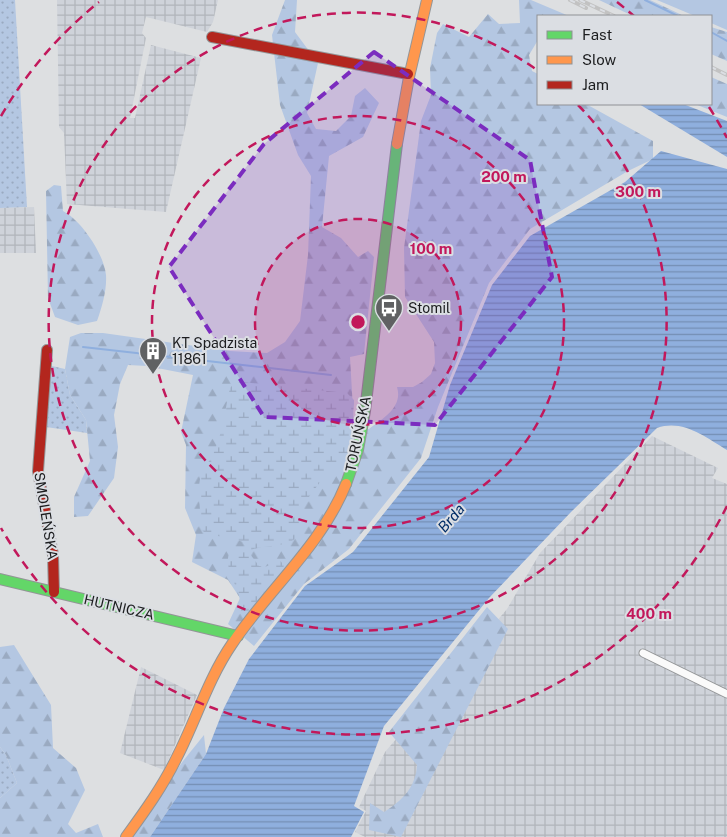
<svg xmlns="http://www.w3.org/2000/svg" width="727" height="837" font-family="'Public Sans',sans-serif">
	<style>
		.industrial { fill: url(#industrial-grid) }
		.grass { fill: url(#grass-dots) }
		.forest { fill: url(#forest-firs) }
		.wetland { fill: url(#wetland-marsh) }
		.park { fill: #b4c7e2 }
		.water { fill: url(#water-rules) }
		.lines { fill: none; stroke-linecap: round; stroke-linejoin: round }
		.stream { stroke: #8fafde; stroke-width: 2 }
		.street-casing { stroke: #939597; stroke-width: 9 }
		.fast-casing { stroke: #939597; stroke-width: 12 }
		.slow-casing { stroke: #939597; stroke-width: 12 }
		.jam-casing { stroke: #939597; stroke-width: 12 }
		.street { stroke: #fafafa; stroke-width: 7 }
		.fast { stroke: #63d668; stroke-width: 10 }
		.slow { stroke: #ff974d; stroke-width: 10 }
		.jam { stroke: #b3261e; stroke-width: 10 }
		.rail-casing { stroke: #c2c2c2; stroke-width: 4 }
		.rail { stroke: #dbdee3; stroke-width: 2; stroke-dasharray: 5.5; stroke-linecap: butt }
		.marked { fill: #7b2cbf; fill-opacity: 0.2; stroke: #7b2cbf; stroke-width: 4; stroke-dasharray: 10 6; stroke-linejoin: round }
		.ring { fill: none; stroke: #c2185b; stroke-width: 2.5; stroke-dasharray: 9 6 }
		.labels { text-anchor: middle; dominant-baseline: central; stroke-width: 4; stroke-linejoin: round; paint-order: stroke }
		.poi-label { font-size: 14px; fill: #1c1d1f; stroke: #dbdee3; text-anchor: start }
		.street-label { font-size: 14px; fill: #1c1d1f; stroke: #dbdee3 }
		.water-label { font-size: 15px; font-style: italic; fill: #012d67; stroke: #dbdee3 }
		.centre { fill: #c2185b; stroke: #dbdee3; stroke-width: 2.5 }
		.ring-label { font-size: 15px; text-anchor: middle; font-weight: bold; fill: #c2185b; stroke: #dbdee3; stroke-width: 4; stroke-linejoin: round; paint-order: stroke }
	</style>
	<defs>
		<pattern id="industrial-grid" width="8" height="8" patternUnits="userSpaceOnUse" patternTransform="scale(1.25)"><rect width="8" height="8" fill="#cfd3da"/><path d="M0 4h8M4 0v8" fill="none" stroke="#b1b5bb"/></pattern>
		<pattern id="grass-dots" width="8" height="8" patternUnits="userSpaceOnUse" patternTransform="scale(1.25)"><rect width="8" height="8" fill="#b4c7e2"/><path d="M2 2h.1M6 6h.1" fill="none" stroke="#9aaac1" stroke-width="1.8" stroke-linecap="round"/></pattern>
		<pattern id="forest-firs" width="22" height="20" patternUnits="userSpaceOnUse" patternTransform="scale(1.25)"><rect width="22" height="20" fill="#b4c7e2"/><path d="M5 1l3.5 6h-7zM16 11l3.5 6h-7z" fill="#9aaac1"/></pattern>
		<pattern id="wetland-marsh" width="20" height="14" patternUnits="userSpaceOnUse" patternTransform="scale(1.25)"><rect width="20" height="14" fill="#b4c7e2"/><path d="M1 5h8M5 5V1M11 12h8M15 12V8" fill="none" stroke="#9aaac1"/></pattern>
		<pattern id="water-rules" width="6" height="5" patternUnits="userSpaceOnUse" patternTransform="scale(1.25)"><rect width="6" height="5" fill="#8fafde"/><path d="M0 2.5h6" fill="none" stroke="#748eb3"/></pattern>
	</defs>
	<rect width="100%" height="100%" fill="#dddfe1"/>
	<g class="industrial">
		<polygon points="57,0 218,0 213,22 207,32 146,17 142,33 146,38 130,118 135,118 151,45 201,58 166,212 67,204 64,133 59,127"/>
		<polygon points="34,207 36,253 0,253 0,208"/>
		<polygon points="652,436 718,468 712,478 727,484 727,837 365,837 355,832 366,811 359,807 385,752 507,609 540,553"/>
		<polygon points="141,667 197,695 164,770 120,753"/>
	</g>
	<g class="grass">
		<polygon points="0,0 15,0 27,207 0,208"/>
		<polygon points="52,366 65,369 70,395 86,420 87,433 46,427"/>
		<polygon points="0,747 6,755 17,783 0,798"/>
	</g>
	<g class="forest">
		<path d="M285 0H297L295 32 318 63 307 113 316 129 336 131 351 116 355 96 365 88 379 103 363 137 329 156 323 217 322 227 341 238 358 257 368 251 374 257 364 354 350 357 354 427 369 429C384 418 403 407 397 387H413L422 382 431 374 435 363 434 342 405 297 404 248 421 121 431 95 430 68 437 33 443 24 469 37 488 14 499 24 520 23 519 0H531L569 16H538V40L529 55 532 71 538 74V104H586L653 141V159L628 171 530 229 489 283 438 407 421 458 349 549 304 584 254 646 228 624 240 598 228 580 192 562 196 535 185 508 186 445 181 432 193 375 147 366 128 365 120 384 114 415 118 447 114 478 88 516 74 517V497L90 461 86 420 70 395 65 369 70 337 81 333H103L230 351 267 353 285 342 300 321 308 255 311 176 298 155 280 105 272 35Z"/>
		<polygon points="599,0 650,0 684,16 633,16"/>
		<polygon points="711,27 727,32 727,61 711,54"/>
		<polygon points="711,77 727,84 727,117 695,104 711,104"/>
		<path d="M54 185 61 186 63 211C81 220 104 254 106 275 107 290 102 307 97 321L78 325 55 317 48 298 46 191Z"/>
		<path d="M487 607 508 629 401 837 369 830 370 803 384 812C402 801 416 787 417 765L389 732Z"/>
		<polygon points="14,645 51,705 53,748 76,768 85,790 68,824 76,833 98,824 103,837 0,837 0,798 17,783 6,755 0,747 0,647"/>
		<polygon points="204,735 206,754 150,837 131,837 183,761"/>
	</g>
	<path class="wetland" d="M241 382 347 393 354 400V404L350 447 346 458 329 470 297 513C312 554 264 541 250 551V554L259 566 265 567 280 560 284 566 249 612 243 614 241 611C243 590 221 568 230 552L242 551 247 544 244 542 205 533 202 530C201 514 197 495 200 479 203 469 210 461 214 452 223 432 225 409 230 388L234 383Z"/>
	<polygon class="park" points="657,0 727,0 727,30 711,23 711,16 695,16"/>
	<g class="water">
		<polygon points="639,104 683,104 727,121 727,157"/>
		<path d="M661 151 727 169V450C705 437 683 419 657 428L571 512 489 598 384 726 354 806 364 812 351 837H150L206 754 224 708 249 659 305 586 353 552 429 457 450 385 492 285 530 236 625 182Z"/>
	</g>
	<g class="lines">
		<g class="stream">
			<polyline points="645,0 678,16"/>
			<polyline points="711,32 727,41"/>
			<polyline points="83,347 331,375"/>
		</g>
		<defs>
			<polyline id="street" points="643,653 727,694"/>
			<g id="fast">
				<polyline points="346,484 358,450 365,411 397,144"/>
				<polyline points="0,579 238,636"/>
			</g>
			<g id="slow">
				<polyline points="397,144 409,77 427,0"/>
				<path d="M126 837C145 811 163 786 177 757 196 720 208 679 232 644 268 590 321 546 346 484"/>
			</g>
			<g id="jam">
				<polyline points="212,37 408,74"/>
				<polyline points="47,350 38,471 53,555 54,592"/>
			</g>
		</defs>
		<use href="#street" class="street-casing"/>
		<use href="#fast" class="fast-casing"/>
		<use href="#slow" class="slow-casing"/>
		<use href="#jam" class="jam-casing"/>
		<use href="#street" class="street"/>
		<use href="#fast" class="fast"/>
		<use href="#slow" class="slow"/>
		<use href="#jam" class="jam"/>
		<defs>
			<g id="rail">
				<polyline points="570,0 586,8"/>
				<polyline points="580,0 614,16"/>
				<polyline points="711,67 727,75"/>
			</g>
		</defs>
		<use href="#rail" class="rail-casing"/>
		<use href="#rail" class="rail"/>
	</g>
	<path class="marked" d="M374 52 530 160 552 277 435 425 264 417 169 267 264 144Z"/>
	<circle cx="358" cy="322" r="103" fill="#c2185b" fill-opacity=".12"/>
	<g class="ring">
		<circle cx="358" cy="322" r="103"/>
		<circle cx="358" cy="322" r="206"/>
		<path d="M578 105A309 309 0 1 1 537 70"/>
		<path d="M727 506A412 412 0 0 1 1 528M1 116A412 412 0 0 1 99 2M617 2A412 412 0 0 1 634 16M709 107A412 412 0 0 1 727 138"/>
	</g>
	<defs>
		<symbol id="bus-pin" viewBox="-11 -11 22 30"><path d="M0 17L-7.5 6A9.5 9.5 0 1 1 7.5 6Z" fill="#606163" stroke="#dbdee3"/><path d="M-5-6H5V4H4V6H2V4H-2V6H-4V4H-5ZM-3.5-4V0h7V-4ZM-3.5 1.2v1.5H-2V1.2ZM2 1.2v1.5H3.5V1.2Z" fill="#fff"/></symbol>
		<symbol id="building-pin" viewBox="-11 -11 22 30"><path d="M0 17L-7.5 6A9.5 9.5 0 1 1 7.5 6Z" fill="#606163" stroke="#dbdee3"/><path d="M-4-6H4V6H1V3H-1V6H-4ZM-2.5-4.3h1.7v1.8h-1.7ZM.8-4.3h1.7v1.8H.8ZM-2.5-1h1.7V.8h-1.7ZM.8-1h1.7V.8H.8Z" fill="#fff"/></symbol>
	</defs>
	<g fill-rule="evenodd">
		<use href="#bus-pin" x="373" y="292" width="32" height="43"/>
		<use href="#building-pin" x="137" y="335" width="32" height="43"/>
	</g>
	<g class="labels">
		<g class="poi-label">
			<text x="408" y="308">Stomil</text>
			<text x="172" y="343">KT Spadzista<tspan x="172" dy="16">11861</tspan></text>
		</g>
		<g class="street-label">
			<text transform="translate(358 434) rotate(-78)">TORUŃSKA</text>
			<text transform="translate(46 516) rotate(81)">SMOLEŃSKA</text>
			<text transform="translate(119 607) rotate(13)">HUTNICZA</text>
		</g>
		<g class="water-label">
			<text transform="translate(451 518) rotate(-49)">Brda</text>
		</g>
	</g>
	<circle cx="358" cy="322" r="8" class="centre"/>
	<g class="ring-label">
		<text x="504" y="182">200 m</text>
		<text x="638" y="197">300 m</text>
		<text x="431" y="254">100 m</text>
		<text x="649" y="619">400 m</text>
	</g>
	<rect x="537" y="15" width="175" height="90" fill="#dbdee3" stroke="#8f9195"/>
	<rect x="547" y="31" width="25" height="8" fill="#63d668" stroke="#8f9195"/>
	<text x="582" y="40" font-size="15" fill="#1c1d1f">Fast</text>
	<rect x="547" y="56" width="25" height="8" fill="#ff974d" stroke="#8f9195"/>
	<text x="582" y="65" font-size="15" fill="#1c1d1f">Slow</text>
	<rect x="547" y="81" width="25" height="8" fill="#b3261e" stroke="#8f9195"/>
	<text x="582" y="90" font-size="15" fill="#1c1d1f">Jam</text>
</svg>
